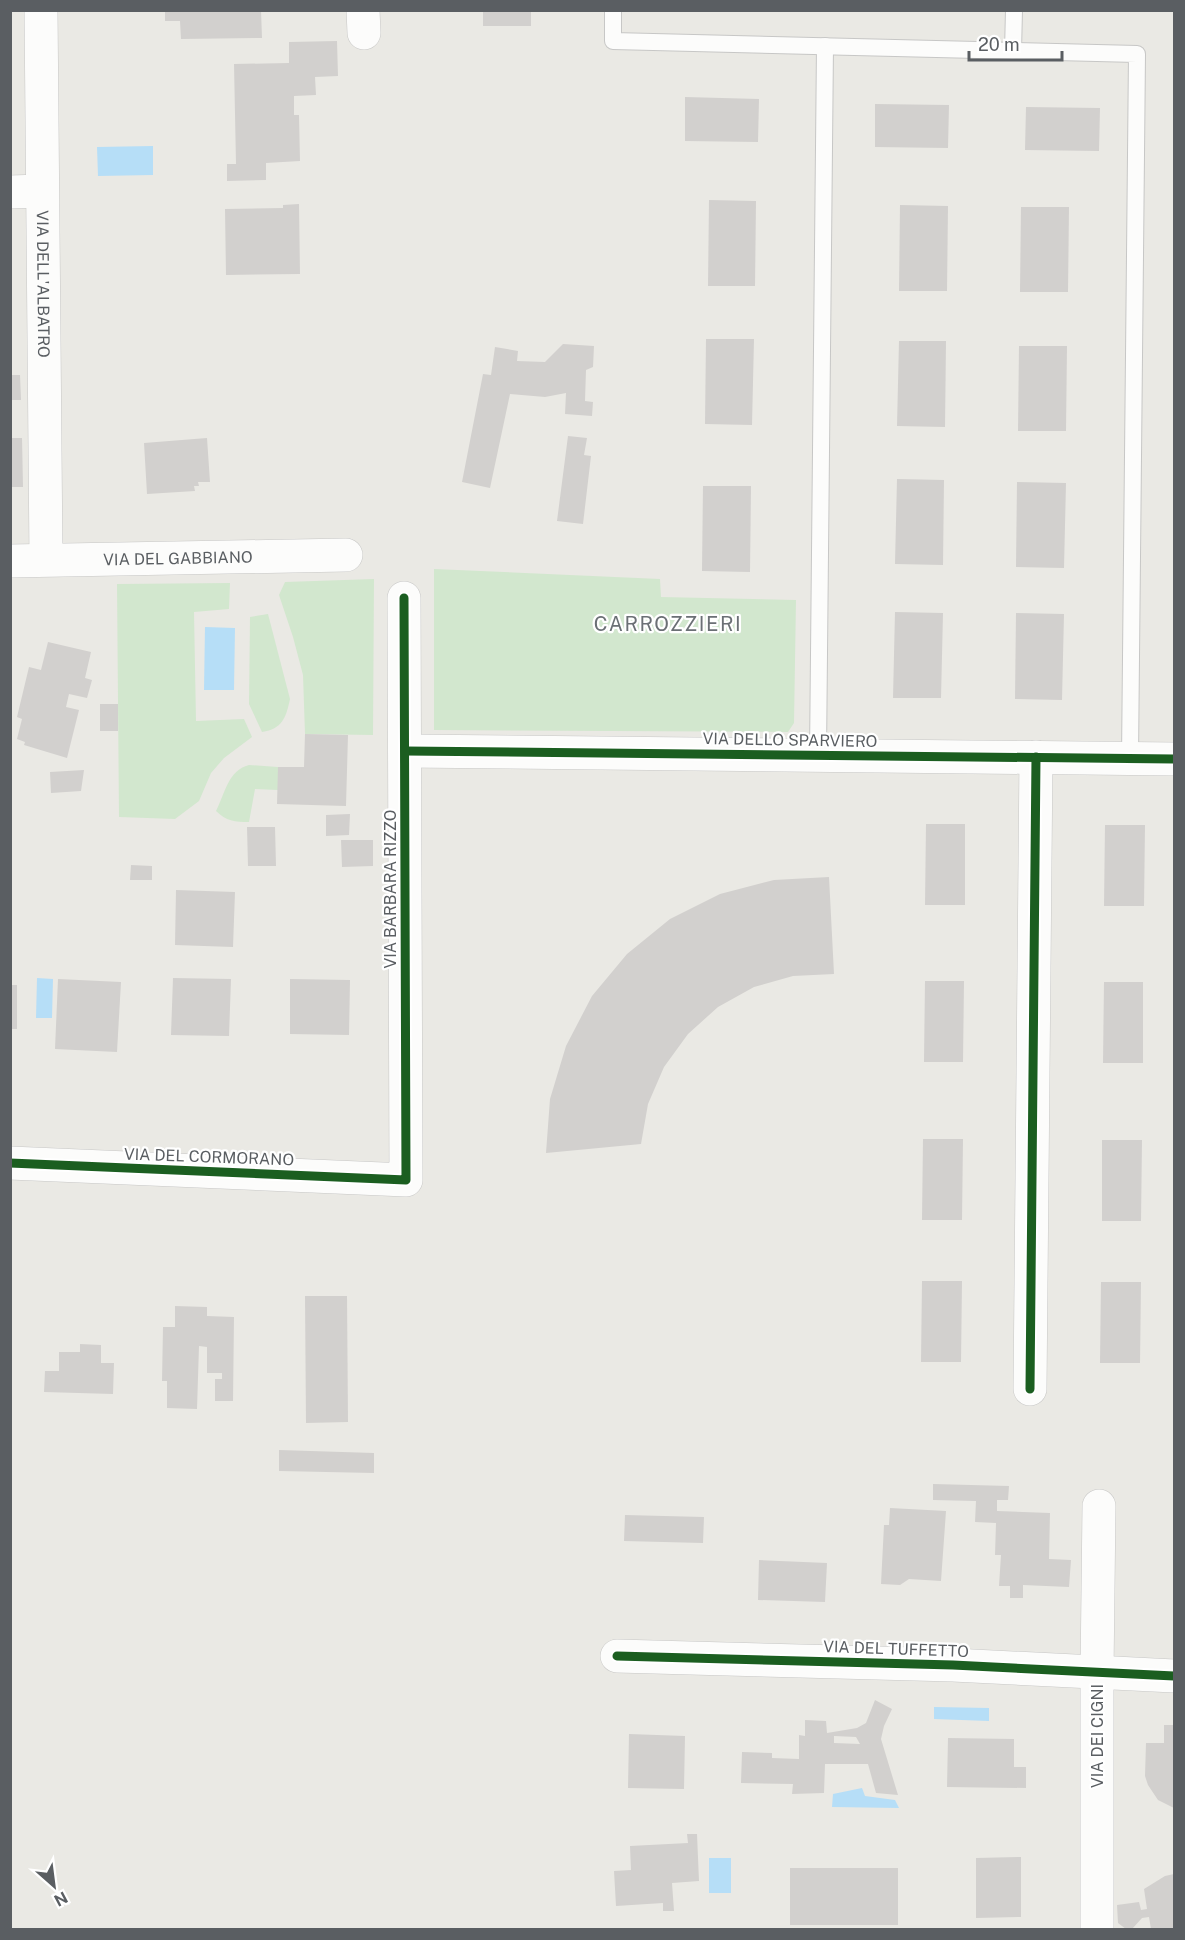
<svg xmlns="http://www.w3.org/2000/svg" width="1185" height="1940" font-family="'Public Sans',sans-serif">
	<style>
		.green { fill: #d2e7ce }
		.water { fill: #b6def7 }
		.building { fill: #d2d0ce; fill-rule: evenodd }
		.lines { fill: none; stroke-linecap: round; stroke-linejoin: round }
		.lane-casing { stroke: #c7c7c6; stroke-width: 18 }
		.street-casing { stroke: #c7c7c6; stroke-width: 34 }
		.lane { stroke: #fcfcfb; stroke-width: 16 }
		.street { stroke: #fcfcfb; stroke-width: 33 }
		.cycleway-casing { stroke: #fff; stroke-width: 13 }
		.cycleway { stroke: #1b5e20; stroke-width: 9 }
		.labels { text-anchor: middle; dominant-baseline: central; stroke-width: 4.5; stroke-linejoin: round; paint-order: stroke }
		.street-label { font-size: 16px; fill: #5a5e62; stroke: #fff }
		.quarter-label { font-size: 20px; letter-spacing: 1.5px; fill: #6b7075; stroke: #fff }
	</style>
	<rect width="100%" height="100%" fill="#eae9e4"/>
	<g class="green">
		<polygon points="434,569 660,579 661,597 796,600 794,723 788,732 434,730"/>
		<polygon points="374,579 373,735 305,734 303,675 293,637 279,595 285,582"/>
		<polygon points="230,583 229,609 194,612 196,721 244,719 252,737 224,758 211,773 199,801 175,819 119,817 117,584"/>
		<path d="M268 614 290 699C286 718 282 729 262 732L249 704 250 617Z"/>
		<path d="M249 765 278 767V790L255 789 249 822C235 822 226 821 216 811 225 794 228 770 249 765Z"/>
	</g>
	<g class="water">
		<polygon points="153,146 153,175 98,176 97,147"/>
		<polygon points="205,627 235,628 234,690 204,690"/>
		<polygon points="37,978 53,979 52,1018 36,1018"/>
		<polygon points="934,1707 989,1708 989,1721 934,1719"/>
		<polygon points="862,1788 865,1796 895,1800 899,1808 832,1807 833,1794"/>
		<rect x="709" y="1858" width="22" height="35"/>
	</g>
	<g class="building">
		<polygon points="165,10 261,10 262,38 181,39 180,21 165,21"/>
		<rect x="483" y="10" width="48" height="16"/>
		<polygon points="337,41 338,76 315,77 316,95 294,96 294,115 299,115 300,161 266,163 266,180 227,181 227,164 236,164 234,64 289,63 289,42"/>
		<polygon points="685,97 759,99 758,142 685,141"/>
		<polygon points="875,104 949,105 948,148 875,147"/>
		<polygon points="1026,107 1100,108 1099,151 1025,150"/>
		<polygon points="709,200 756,201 755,286 708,286"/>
		<polygon points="299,204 300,274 226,275 225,209 283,208 283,205"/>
		<polygon points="900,205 948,206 947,291 899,291"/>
		<polygon points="1021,207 1069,207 1068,292 1020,292"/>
		<polygon points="706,339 754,339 752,425 705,424"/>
		<polygon points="899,341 946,341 945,427 897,426"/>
		<polygon points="563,344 594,346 593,367 586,370 585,401 593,402 592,416 565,414 566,393 545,397 510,394 490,488 462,482 483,374 491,375 495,347 518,351 517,361 545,362"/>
		<polygon points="1019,346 1067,346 1066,431 1018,431"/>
		<polygon points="10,375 20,375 21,400 10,400"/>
		<polygon points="568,436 587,438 584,455 591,456 583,524 557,521"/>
		<polygon points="10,438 22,438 23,487 10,487"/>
		<polygon points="207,438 210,482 198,482 199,486 194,486 195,491 147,494 144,443"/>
		<polygon points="897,479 944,480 943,565 895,564"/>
		<polygon points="1017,482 1066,483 1064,568 1016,567"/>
		<polygon points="703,486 751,486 750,572 702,571"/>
		<polygon points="895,612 943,613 941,698 893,698"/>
		<polygon points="1016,613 1064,614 1062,700 1015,699"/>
		<polygon points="48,642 91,652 85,678 92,680 87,698 69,694 66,707 79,710 67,758 24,745 25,742 17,739 22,719 17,717 29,667 41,670"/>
		<rect x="100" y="704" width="18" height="27"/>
		<polygon points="305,734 348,735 346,806 277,804 278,767 304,767"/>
		<polygon points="84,770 81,791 51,793 50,772"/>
		<polygon points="350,814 349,835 326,836 326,815"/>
		<polygon points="926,824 965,824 965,905 925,905"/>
		<polygon points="1105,825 1145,825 1144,906 1104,906"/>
		<polygon points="247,827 275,827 276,866 248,866"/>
		<polygon points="341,840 373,840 373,866 342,867"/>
		<polygon points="131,865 152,866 152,880 130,880"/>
		<polygon points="829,877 834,974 793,976 754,987 718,1007 688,1034 664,1067 648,1104 641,1144 546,1153 550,1099 566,1046 592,996 627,954 670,919 720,894 774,880"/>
		<polygon points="176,890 235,892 233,947 175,945"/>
		<polygon points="173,978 231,979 229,1036 171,1035"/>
		<polygon points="58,979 121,982 117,1052 55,1049"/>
		<polygon points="290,979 350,980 349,1035 290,1034"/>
		<polygon points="925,981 964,981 963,1062 924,1062"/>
		<polygon points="1104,982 1143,982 1143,1063 1103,1063"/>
		<rect x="10" y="985" width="7" height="44"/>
		<polygon points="923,1139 963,1139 962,1220 922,1220"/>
		<polygon points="1102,1140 1142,1140 1141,1221 1102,1221"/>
		<polygon points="922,1281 962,1281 961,1362 921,1362"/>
		<polygon points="1101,1282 1141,1282 1140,1363 1100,1363"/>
		<polygon points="305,1296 347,1296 348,1422 306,1423"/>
		<polygon points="175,1306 207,1307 207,1316 234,1317 233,1401 215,1401 215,1379 222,1379 222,1373 207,1373 207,1347 199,1346 197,1409 167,1408 167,1381 162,1381 163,1327 175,1327"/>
		<polygon points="80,1344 101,1345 101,1363 114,1363 113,1394 44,1392 45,1371 59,1371 59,1352 80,1352"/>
		<polygon points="279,1450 374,1453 374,1473 279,1471"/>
		<polygon points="933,1484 1009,1486 1008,1500 997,1500 997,1511 1050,1513 1049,1559 1071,1560 1069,1587 1023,1585 1023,1598 1010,1598 1010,1586 999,1586 1001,1555 995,1555 996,1523 975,1522 976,1501 933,1500"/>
		<polygon points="890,1508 946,1511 941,1581 909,1579 900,1585 881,1584 884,1525 889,1525"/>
		<polygon points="625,1515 704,1517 703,1543 624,1541"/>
		<polygon points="759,1560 827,1563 825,1602 758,1600"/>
		<path d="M875 1700 892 1709 884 1726 881 1739 898 1795 876 1793 868 1764H825L824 1793 792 1794 793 1784 741 1783 742 1752 772 1753V1758L799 1759V1735L805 1736V1720L826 1721 827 1733 857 1728 866 1723ZM834 1736 856 1737 860 1744 834 1743Z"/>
		<polygon points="1164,1725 1174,1725 1174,1808 1158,1800 1148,1785 1145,1776 1146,1743 1164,1743"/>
		<polygon points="629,1734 685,1736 684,1789 628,1788"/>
		<polygon points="948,1738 1014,1739 1014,1767 1026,1767 1026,1788 947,1787"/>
		<polygon points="687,1834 697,1834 699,1881 672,1883 674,1911 663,1911 663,1903 616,1906 614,1871 631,1870 630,1846 688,1843"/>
		<polygon points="1021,1857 1021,1917 976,1918 976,1858"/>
		<rect x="790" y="1868" width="108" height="57"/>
		<polygon points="1174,1874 1174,1929 1151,1929 1149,1917 1142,1918 1132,1929 1126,1929 1118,1923 1117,1905 1139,1902 1141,1910 1147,1909 1144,1889 1165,1876"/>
	</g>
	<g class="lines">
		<defs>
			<g id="lane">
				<polyline points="613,10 613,41 1137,54 1130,758"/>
				<polyline points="1013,51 1014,10"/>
				<polyline points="818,755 825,46"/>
			</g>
			<g id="street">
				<path id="s1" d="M41 10 46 559"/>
				<polyline points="363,10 364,33"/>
				<polyline points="10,192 42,191"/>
				<path id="s2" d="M10 561 346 555"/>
				<polyline points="405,751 1174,759"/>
				<polyline points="10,1163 406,1180 404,598"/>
				<polyline points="1030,1389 1036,757"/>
				<polyline points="617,1656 953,1665 1174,1676"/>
				<polyline points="1097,1930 1097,1673 1099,1506"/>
			</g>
		</defs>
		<use href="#lane" class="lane-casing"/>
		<use href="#street" class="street-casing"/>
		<use href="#lane" class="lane"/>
		<use href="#street" class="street"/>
		<defs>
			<g id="cycleway">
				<polyline points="405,751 1174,759"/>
				<polyline points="10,1163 406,1180 404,598"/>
				<polyline points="1030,1389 1036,757"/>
				<polyline points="617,1656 953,1665 1174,1676"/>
			</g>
		</defs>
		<use href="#cycleway" class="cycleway-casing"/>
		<use href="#cycleway" class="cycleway"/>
	</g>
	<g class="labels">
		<g class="street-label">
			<text stroke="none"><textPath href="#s1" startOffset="274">VIA DELL'ALBATRO</textPath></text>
			<text stroke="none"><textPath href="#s2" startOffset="168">VIA DEL GABBIANO</textPath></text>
			<text transform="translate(790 740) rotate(1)">VIA DELLO SPARVIERO</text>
			<text transform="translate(390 889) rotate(-90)">VIA BARBARA RIZZO</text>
			<text transform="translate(209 1157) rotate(2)">VIA DEL CORMORANO</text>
			<text transform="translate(896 1649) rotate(2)">VIA DEL TUFFETTO</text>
			<text transform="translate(1097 1736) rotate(-90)">VIA DEI CIGNI</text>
		</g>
		<g class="quarter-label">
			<text x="668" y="624">CARROZZIERI</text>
		</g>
	</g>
	<rect width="1185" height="1940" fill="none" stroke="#5a5e62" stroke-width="24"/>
	<g transform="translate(54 1886) rotate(152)" stroke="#ffffff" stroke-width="4.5" paint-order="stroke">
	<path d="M0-4.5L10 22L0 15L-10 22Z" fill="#5a5e62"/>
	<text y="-9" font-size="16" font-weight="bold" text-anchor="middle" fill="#5a5e62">N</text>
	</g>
	<path d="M969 51v9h93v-9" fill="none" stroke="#5a5e62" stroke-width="3"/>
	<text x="978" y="51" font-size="18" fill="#5a5e62" stroke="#ffffff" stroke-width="4.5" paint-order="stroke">20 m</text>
</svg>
